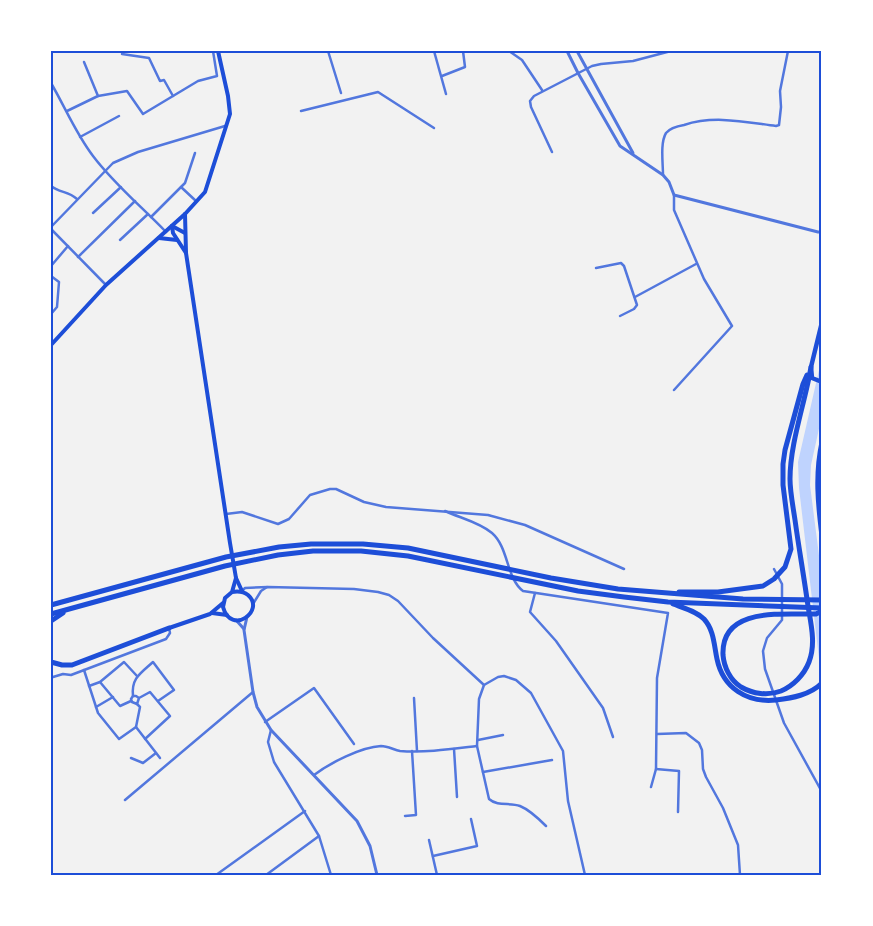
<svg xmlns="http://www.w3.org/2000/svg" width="873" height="926" font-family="Mulish,sans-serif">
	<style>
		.water { fill: #bfd3fe }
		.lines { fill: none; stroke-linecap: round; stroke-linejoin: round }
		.minor { stroke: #5277de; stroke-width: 2.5 }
		.tertiary { stroke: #5277de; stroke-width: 3 }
		.secondary { stroke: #1d4ed8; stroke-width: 4 }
		.primary { stroke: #1d4ed8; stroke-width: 4.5 }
		.motorway { stroke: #1d4ed8; stroke-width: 5 }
		.neatline { fill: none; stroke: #1d4ed8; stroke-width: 2 }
	</style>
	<rect width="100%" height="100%" fill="#f2f2f2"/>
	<polygon class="water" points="822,357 822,415 811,465 810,485 822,579 822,684 799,488 798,462"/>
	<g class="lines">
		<g class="minor">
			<polyline points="328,51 341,93"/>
			<polyline points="434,51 446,94"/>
			<polyline points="509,51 522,60 542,90"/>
			<polyline points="122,54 149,58 160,81 164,80 173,96"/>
			<polyline points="442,76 465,67 463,51"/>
			<path d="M51 83C65 107 76 134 93 156 114 184 142 207 166 232"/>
			<polyline points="98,96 127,91 143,114 198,81 217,76 213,51"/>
			<polyline points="67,111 98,96 84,62"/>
			<polyline points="301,111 378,92 434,128"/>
			<polyline points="80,137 119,116"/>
			<polyline points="552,152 531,107 530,101 534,96 592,66 601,64 633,61 671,51"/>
			<path d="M663 175C663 163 660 143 666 133 670 128 678 126 684 125 714 115 745 122 776 126L779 125 781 107 780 91 788 51"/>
			<path d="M51 186C60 193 68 191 77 199"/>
			<polyline points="181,187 196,201"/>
			<polyline points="674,195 674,210 704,279 732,326 674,390"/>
			<polyline points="93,213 121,187"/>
			<polyline points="151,217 185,183 195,153"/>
			<polyline points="51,227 113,163 138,152 225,126"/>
			<polyline points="51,229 106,285"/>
			<polyline points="120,240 148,214"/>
			<polyline points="78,257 135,201"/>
			<polyline points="51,266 68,246"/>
			<polyline points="596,268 621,263 624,266 637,305 634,309 620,316"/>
			<polyline points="51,276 59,282 57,307 51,314"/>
			<polyline points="635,297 696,264"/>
			<path d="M445 511C460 518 479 522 492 533 509 548 506 578 523 591L668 613 657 678 656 769 651 787"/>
			<polyline points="226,514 242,512 278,524 289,519 310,495 330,489 336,489 364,502 386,507 488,515 525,525 624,569"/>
			<polyline points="774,569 782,584 782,620 767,638 763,651 765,669 784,723 822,792"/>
			<polyline points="242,591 245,588 268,587 354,589 378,592 389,595 398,601 433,638 484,685"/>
			<polyline points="535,593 530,612 556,641 603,708 613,737"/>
			<polyline points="253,604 261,591 267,587"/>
			<polyline points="84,670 98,713 119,739 136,727 140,707 137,704"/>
			<polyline points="53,677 63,674 71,675 166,639 170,633 169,628"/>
			<polyline points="100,682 120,706 131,701"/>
			<polyline points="89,686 100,682 124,662 137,676"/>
			<path d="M133 696C131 678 141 673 153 662L174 690 158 701"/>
			<polyline points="139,698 136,696 133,696 131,699 132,702 137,704 139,698 150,692 170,716 145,739"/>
			<polyline points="414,698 417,751"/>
			<polyline points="96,707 113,697"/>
			<polyline points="265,722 314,688 354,744"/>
			<polyline points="136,727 160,758"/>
			<polyline points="271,730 268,742 274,762 319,836 331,875"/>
			<polyline points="657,734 686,733 699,743 702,750 703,769 706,777 723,808 738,845 740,875"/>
			<polyline points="478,740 503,735"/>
			<polyline points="454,749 457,797"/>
			<polyline points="131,758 143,763 156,753"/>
			<polyline points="656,769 679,771 678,812"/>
			<polyline points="483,772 552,760"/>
			<path d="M314 775C330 763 361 747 381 746 388 746 394 750 400 751 425 753 452 749 477 746"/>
			<polyline points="125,800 253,692"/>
			<polyline points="405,816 416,815 412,751"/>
			<path d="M546 826C539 819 530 810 520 806 510 802 498 807 489 799L477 746 479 699 484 685 498 677 504 676 516 680 531 693 563 751 568 801 585 875"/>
			<polyline points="429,840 437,875"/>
			<polyline points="433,856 477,846 471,819"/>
			<polyline points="216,875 305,811"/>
			<polyline points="266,875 319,836"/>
		</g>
		<g class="tertiary">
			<polyline points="567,51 578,73 620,146 663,175 669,182 674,195 818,232 822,232"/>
			<polyline points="577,51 633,153"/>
			<polyline points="247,617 244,630 253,692 257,707 271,730 357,821 370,846 377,875"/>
			<polyline points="236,620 244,629"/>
		</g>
		<g class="secondary">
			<polyline points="185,214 186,253 230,543 236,578 242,591"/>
			<polyline points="172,226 173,233 186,253"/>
			<polyline points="172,226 185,233"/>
			<polyline points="159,238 177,240"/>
			<polyline points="51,345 106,285 185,214 205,192 230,114 228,96 218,51"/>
			<path d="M232 592C238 591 243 591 248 595 266 611 231 636 223 607L225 598 232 592 236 578"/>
			<polyline points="212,613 227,615"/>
			<polyline points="169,628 210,614 223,603"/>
		</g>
		<polyline class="primary" points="822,322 811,367 812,378 822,382"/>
		<g class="motorway">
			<path d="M811 367C805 403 790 443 790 479 790 492 793 506 795 520 799 549 804 577 808 606 811 624 816 644 809 662 804 675 793 686 781 691 768 696 753 694 741 687 730 680 724 667 723 655 721 606 784 615 816 614L822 611"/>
			<path d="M822 442C815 474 818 504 822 536"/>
			<polyline points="679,592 718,592 763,586 774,579 785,567 791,549 783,485 783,464 785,450 803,384 807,375"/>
			<path d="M673 604C684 608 696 611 704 619 714 630 714 645 717 659 723 688 747 703 776 700 792 698 810 695 822 683"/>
			<polyline points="51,605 226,557 279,547 311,544 363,544 408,548 551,578 618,589 743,599 822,600"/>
			<polyline points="51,614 225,566 278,555 313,551 361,551 408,556 578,591 624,597 668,602 822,608"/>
			<polyline points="51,621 63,613"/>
			<polyline points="51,662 62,665 72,665 169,628"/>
		</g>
	</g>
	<rect width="873" height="926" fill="none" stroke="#ffffff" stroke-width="105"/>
	<rect x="52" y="52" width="768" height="822" class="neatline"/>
</svg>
